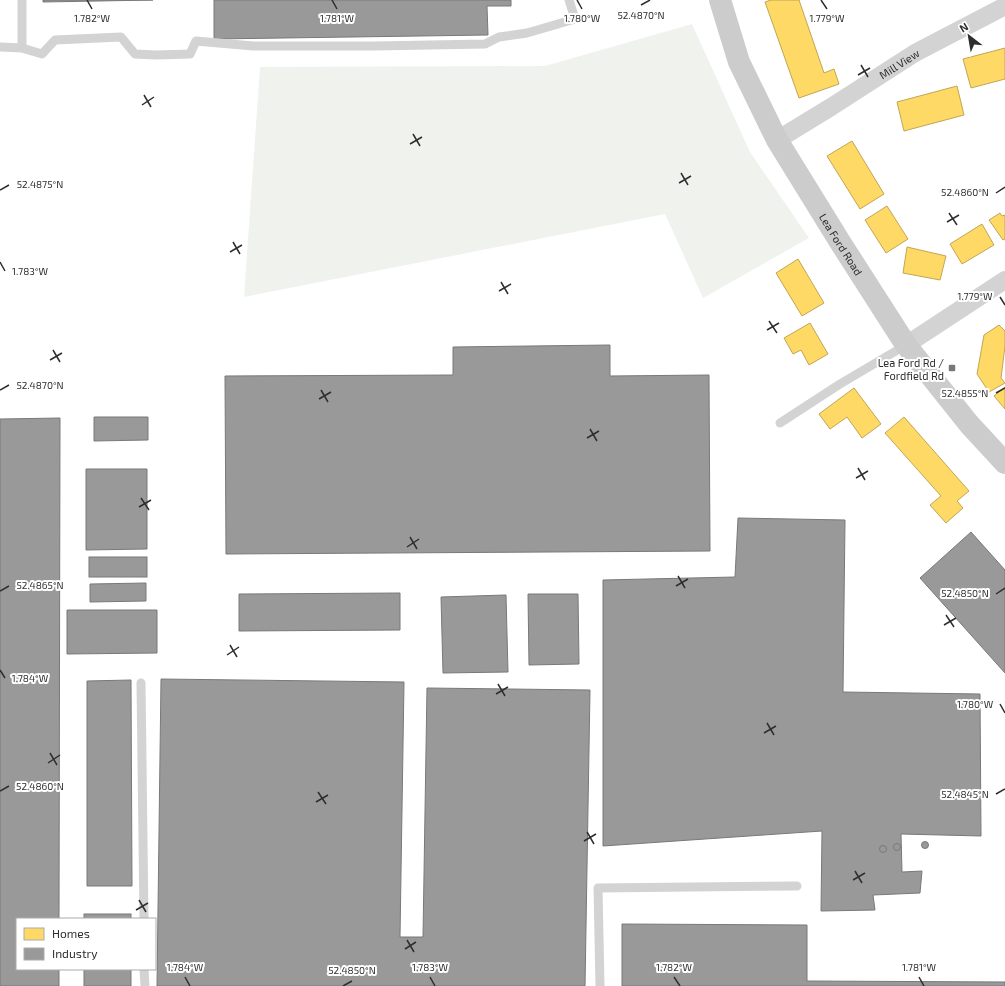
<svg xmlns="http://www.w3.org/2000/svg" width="1005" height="986" font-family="'Exo 2',sans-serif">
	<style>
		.green { fill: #f0f3ed }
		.homes { fill: #ffd966; stroke: #c0a655 }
		.industry { fill: #999; stroke: #797979 }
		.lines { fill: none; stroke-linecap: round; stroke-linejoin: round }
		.lane { stroke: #d3d3d3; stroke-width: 9 }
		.street { stroke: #d3d3d3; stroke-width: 18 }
		.secondary { stroke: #ccc; stroke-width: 22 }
		.ticks { fill: none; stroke: #2e2e2e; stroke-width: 1.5 }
		.poi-dot { fill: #777; stroke: #fff; stroke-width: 1.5 }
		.labels { text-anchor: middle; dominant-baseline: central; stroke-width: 4; stroke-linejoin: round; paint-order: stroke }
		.street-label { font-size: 11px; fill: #2e2e2e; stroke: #fff }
		.poi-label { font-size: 11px; fill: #2e2e2e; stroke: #fff; text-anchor: end }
		.ticks-label { font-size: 10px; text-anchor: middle; fill: #2e2e2e; stroke: #fff; stroke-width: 4; stroke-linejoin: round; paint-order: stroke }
	</style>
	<rect width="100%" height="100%" fill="#fff"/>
	<polygon class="green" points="692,24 750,152 809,238 703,298 665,214 244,297 260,67 545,66"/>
	<g class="homes">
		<polygon points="771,0 799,0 824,73 834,69 839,84 799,98 765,2"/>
		<polygon points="1005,48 1005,79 971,88 963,59"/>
		<polygon points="957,86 964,115 904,131 897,102"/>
		<polygon points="852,141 884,194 860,209 827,156"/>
		<polygon points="887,206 908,239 886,253 865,220"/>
		<polygon points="1000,213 1002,216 1005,215 1005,239 1003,240 989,220"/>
		<polygon points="982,224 994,245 962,264 950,244"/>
		<polygon points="907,247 946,256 940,280 903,273"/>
		<polygon points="798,259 824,303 802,316 776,273"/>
		<polygon points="810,323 828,354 809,365 801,350 793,354 784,338"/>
		<polygon points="999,325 1005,331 1005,346 1001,378 1005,383 989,392 977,374 984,335"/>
		<polygon points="1005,387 1005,409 994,396"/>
		<polygon points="854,388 881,424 862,438 847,417 830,429 819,414"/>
		<polygon points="904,417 969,491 957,501 963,508 946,523 930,505 941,496 885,433"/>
	</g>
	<g class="industry">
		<polygon points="43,0 153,0 43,2"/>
		<polygon points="214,0 511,0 511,6 487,6 488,35 214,39"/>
		<polygon points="610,345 610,376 709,375 710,551 226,554 225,376 453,375 453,347"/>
		<polygon points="94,417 148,417 148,440 94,441"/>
		<polygon points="60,418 59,919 17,919 17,969 59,969 59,986 0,986 0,419"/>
		<polygon points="86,469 147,469 147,549 86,550"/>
		<polygon points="738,518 845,520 843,692 980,694 981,836 901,834 902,872 922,871 920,893 873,895 875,910 821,911 822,831 603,846 603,580 735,577"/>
		<polygon points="971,532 1005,570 1005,673 920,578"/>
		<rect x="89" y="557" width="58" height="20"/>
		<polygon points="146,583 146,601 90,602 90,584"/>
		<polygon points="400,593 400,630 239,631 239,594"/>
		<polygon points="528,594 578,594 579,664 529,665"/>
		<polygon points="506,595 508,672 443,673 441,597"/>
		<polygon points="67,610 157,610 157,653 67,654"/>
		<polygon points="161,679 404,682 400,937 423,937 427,688 590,690 585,986 157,986"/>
		<polygon points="131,680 132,886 87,886 87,681"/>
		<circle cx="925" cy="845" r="3.5"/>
		<circle cx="897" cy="847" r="3.5"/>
		<circle cx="883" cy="849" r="3.5"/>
		<rect x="84" y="914" width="47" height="5"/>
		<polygon points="622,924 807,925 807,981 1005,982 1005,986 622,986"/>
		<rect x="84" y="969" width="47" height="17"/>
	</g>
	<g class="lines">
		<g class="lane">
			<polyline points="0,47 22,48 22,0"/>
			<polyline points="22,48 42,54 55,40 121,37 135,54 156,55 190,54 196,41 253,46 375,46 485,44 499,37 527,33 575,19 569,0"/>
			<polyline points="780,423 840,384 906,345"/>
			<polyline points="141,683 144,919"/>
			<polyline points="144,969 145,986"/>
			<polyline points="600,986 598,888 797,886"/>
		</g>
		<g class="street">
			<path id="s1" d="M777 140 831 107 915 53 1005 6"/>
			<polyline points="906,345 1005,280"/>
		</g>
		<path class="secondary" id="s2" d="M720 0 739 62 777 140 840 242 906 345 969 424 1005 463"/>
	</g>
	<path class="ticks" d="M87 0 92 9M332 0 337 9M577 0 582 9M821 0 827 9M641 5 650 0M861 65 868 77M858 75 870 68M144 95 151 107M142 105 154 97M413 134 420 146M410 144 422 137M681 173 688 185M679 183 691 176M0 190 9 185M996 193 1005 187M949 213 957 225M947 222 959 215M233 242 240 254M230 252 242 245M0 262 5 271M501 282 508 294M499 291 511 284M1000 297 1005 305M769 321 777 333M767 330 779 323M53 350 60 362M50 360 62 353M0 390 9 385M321 390 328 402M996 393 1005 388M319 399 331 392M590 429 597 441M587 438 599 431M858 468 865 480M856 478 868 471M141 498 149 510M139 507 151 500M410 537 417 549M407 547 419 539M678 576 685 588M676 586 688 579M0 591 9 586M996 594 1005 588M946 615 954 627M944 625 956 618M230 645 237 657M227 655 239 647M0 670 5 678M498 684 505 696M496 694 508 687M1000 704 1005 713M767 723 774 735M764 733 776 726M50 753 57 765M48 763 60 755M0 791 9 786M318 792 326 804M996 794 1005 789M316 802 328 795M587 832 594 844M584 841 596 834M855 871 862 883M853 880 865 873M139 900 146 912M136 910 148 903M407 940 414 952M405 949 416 942M185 977 190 986M430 977 435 986M674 977 680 986M919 977 924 986M343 986 352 981"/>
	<rect class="poi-dot" x="948" y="364" width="8" height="8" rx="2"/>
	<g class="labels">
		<g class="street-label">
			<text stroke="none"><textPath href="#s1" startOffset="144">Mill View</textPath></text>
			<text stroke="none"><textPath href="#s2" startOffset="274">Lea Ford Road</textPath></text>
		</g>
		<g class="poi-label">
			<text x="944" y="362">Lea Ford Rd /<tspan x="944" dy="13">Fordfield Rd</tspan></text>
		</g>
	</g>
	<g class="ticks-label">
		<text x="641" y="19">52.4870°N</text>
		<text x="92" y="22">1.782°W</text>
		<text x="337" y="22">1.781°W</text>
		<text x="582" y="22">1.780°W</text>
		<text x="827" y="22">1.779°W</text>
		<text x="40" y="188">52.4875°N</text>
		<text x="965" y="196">52.4860°N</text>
		<text x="30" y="275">1.783°W</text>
		<text x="975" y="300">1.779°W</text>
		<text x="40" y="389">52.4870°N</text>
		<text x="965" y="397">52.4855°N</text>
		<text x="40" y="589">52.4865°N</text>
		<text x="965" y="597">52.4850°N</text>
		<text x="30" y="682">1.784°W</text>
		<text x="975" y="708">1.780°W</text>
		<text x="40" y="790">52.4860°N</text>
		<text x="965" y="798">52.4845°N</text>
		<text x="185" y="971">1.784°W</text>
		<text x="430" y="971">1.783°W</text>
		<text x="674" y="971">1.782°W</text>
		<text x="919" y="971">1.781°W</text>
		<text x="352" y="974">52.4850°N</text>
	</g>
	<rect x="16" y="918" width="140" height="52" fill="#ffffff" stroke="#ababab"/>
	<rect x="24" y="928" width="20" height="12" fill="#ffd966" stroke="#ababab"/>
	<text x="52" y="938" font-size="12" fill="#2e2e2e">Homes</text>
	<rect x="24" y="948" width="20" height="12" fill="#999999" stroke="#ababab"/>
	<text x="52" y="958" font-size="12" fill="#2e2e2e">Industry</text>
	<g transform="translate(969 36) rotate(329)" stroke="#ffffff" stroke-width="3" paint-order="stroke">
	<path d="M0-3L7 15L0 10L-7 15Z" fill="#2e2e2e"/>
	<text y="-6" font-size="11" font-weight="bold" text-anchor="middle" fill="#2e2e2e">N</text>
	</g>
</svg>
